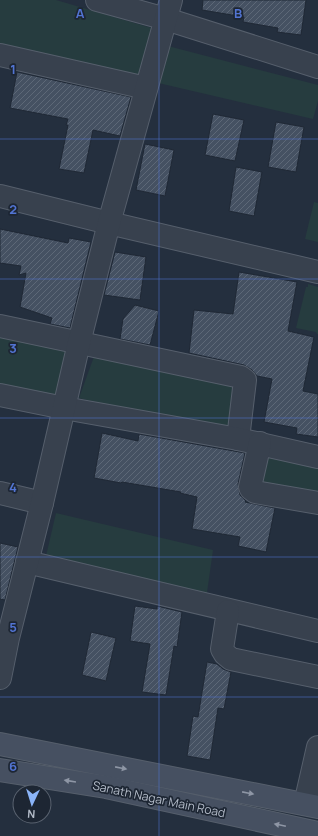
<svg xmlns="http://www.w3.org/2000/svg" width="318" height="836" font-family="Manrope,sans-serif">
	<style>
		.park { fill: #263c3f }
		.building { fill: url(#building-hatch); stroke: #1f2835 }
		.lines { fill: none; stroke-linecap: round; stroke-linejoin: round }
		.street-casing { stroke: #565f6c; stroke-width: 24 }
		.secondary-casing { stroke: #565f6c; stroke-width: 24 }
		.street { stroke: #38414e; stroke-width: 22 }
		.secondary { stroke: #465061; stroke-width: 22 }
		.oneway { fill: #8e96a5 }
		.grid { fill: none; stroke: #5274d3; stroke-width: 1; stroke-opacity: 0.55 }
		.labels { text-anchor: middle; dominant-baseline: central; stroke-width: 3.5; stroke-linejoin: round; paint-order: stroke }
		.street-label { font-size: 12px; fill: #b4bcc9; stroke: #1d2633 }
		.grid-label { font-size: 13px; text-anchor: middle; font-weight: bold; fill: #5274d3; stroke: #1d2633; stroke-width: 3.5; stroke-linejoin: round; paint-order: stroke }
	</style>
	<defs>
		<pattern id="building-hatch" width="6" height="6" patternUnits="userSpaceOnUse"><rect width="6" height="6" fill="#455162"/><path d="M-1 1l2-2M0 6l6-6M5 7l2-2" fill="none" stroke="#5d6877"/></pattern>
	</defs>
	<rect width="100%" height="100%" fill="#242f3e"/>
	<g class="park">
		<polygon points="0,0 56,0 155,29 139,82 0,45"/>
		<polygon points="164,45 318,85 318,101 313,119 154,82"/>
		<polygon points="314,202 318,203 318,242 305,239"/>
		<polygon points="308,284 318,287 318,334 317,334 316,332 296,328 306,287 308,287"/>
		<polygon points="0,330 73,346 59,402 0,391"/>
		<polygon points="96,351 241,379 231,435 79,398"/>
		<polygon points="261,446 318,459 318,499 252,486"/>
		<polygon points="56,513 213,550 206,600 43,569"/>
	</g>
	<g class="building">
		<polygon points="203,0 306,0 301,35 277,32 278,28 243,22 244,17 202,10"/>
		<polygon points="17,72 131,97 120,136 93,130 84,173 59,169 68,125 66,125 68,119 10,108"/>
		<polygon points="213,114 244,120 235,161 205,155"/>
		<polygon points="276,122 304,127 296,172 268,167"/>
		<polygon points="145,144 174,150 165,196 136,190"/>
		<polygon points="236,167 262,172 254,216 229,211"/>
		<polygon points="0,229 68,243 69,238 91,242 70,328 50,324 52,318 20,307 26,273 19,275 21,266 0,263"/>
		<polygon points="115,252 146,257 140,300 104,295"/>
		<polygon points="239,272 297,282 288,331 314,337 303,391 318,394 318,437 296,434 297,428 264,422 272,379 257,376 252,370 244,365 189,353 194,310 233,314"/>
		<polygon points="135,305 159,311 150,345 120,339 123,319"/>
		<polygon points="102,433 138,441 139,434 245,453 238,484 240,495 246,501 245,502 275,508 266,552 238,546 240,537 192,529 197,497 180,493 181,492 122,482 121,483 94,478"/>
		<polygon points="0,543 18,547 5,600 0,599"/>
		<polygon points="135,606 157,609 157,606 182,612 177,647 174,646 166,695 142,692 150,644 130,641"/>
		<polygon points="91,632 116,638 106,681 82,675"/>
		<polygon points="207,662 217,664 223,669 231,672 224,709 218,708 210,760 187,756 193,716 198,717"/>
	</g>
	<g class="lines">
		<defs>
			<g id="street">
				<polyline points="97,0 166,19 318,67"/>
				<polyline points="0,55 146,88"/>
				<polyline points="0,196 109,223 318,272"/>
				<polyline points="0,326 241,377 245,380 238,439"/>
				<polyline points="0,395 64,408 238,439 318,457"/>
				<polyline points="260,443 250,487 251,489 255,492 318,503"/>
				<polyline points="0,493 42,503"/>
				<polyline points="27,562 318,631"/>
				<polyline points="228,611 222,649 225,654 231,659 318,677"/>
				<polyline points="0,678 8,638 42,503 79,343 109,223 171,0"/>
				<polyline points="305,804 318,747"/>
			</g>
			<g id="secondary">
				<polyline points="0,744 318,807"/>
				<polyline points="0,770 106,787 318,833"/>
			</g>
		</defs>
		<use href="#street" class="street-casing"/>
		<use href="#secondary" class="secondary-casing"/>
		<use href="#street" class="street"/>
		<use href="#secondary" class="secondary"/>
	</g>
	<defs><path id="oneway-solid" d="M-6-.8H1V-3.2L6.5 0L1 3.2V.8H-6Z"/></defs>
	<g class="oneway">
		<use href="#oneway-solid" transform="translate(121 768) rotate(11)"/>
		<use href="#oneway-solid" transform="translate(70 781) rotate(-171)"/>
		<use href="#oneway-solid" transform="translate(248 793) rotate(11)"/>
		<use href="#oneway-solid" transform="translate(280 825) rotate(-168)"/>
	</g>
	<path class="grid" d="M159 0V836M0 139H318M0 279H318M0 418H318M0 557H318M0 697H318"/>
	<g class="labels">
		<g class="street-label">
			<text transform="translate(159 799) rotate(12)">Sanath Nagar Main Road</text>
		</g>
	</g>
	<g class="grid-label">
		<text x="80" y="18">A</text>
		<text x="238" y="18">B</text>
		<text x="13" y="74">1</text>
		<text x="13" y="214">2</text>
		<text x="13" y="353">3</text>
		<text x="13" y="492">4</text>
		<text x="13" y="632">5</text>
		<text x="13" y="771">6</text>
	</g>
	<g transform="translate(32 804) rotate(184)"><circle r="19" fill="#1d2633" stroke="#59626f"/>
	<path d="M0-3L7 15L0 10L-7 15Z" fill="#8ab4f8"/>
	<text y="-6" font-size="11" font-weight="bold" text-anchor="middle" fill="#b4bcc9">N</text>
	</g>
</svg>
